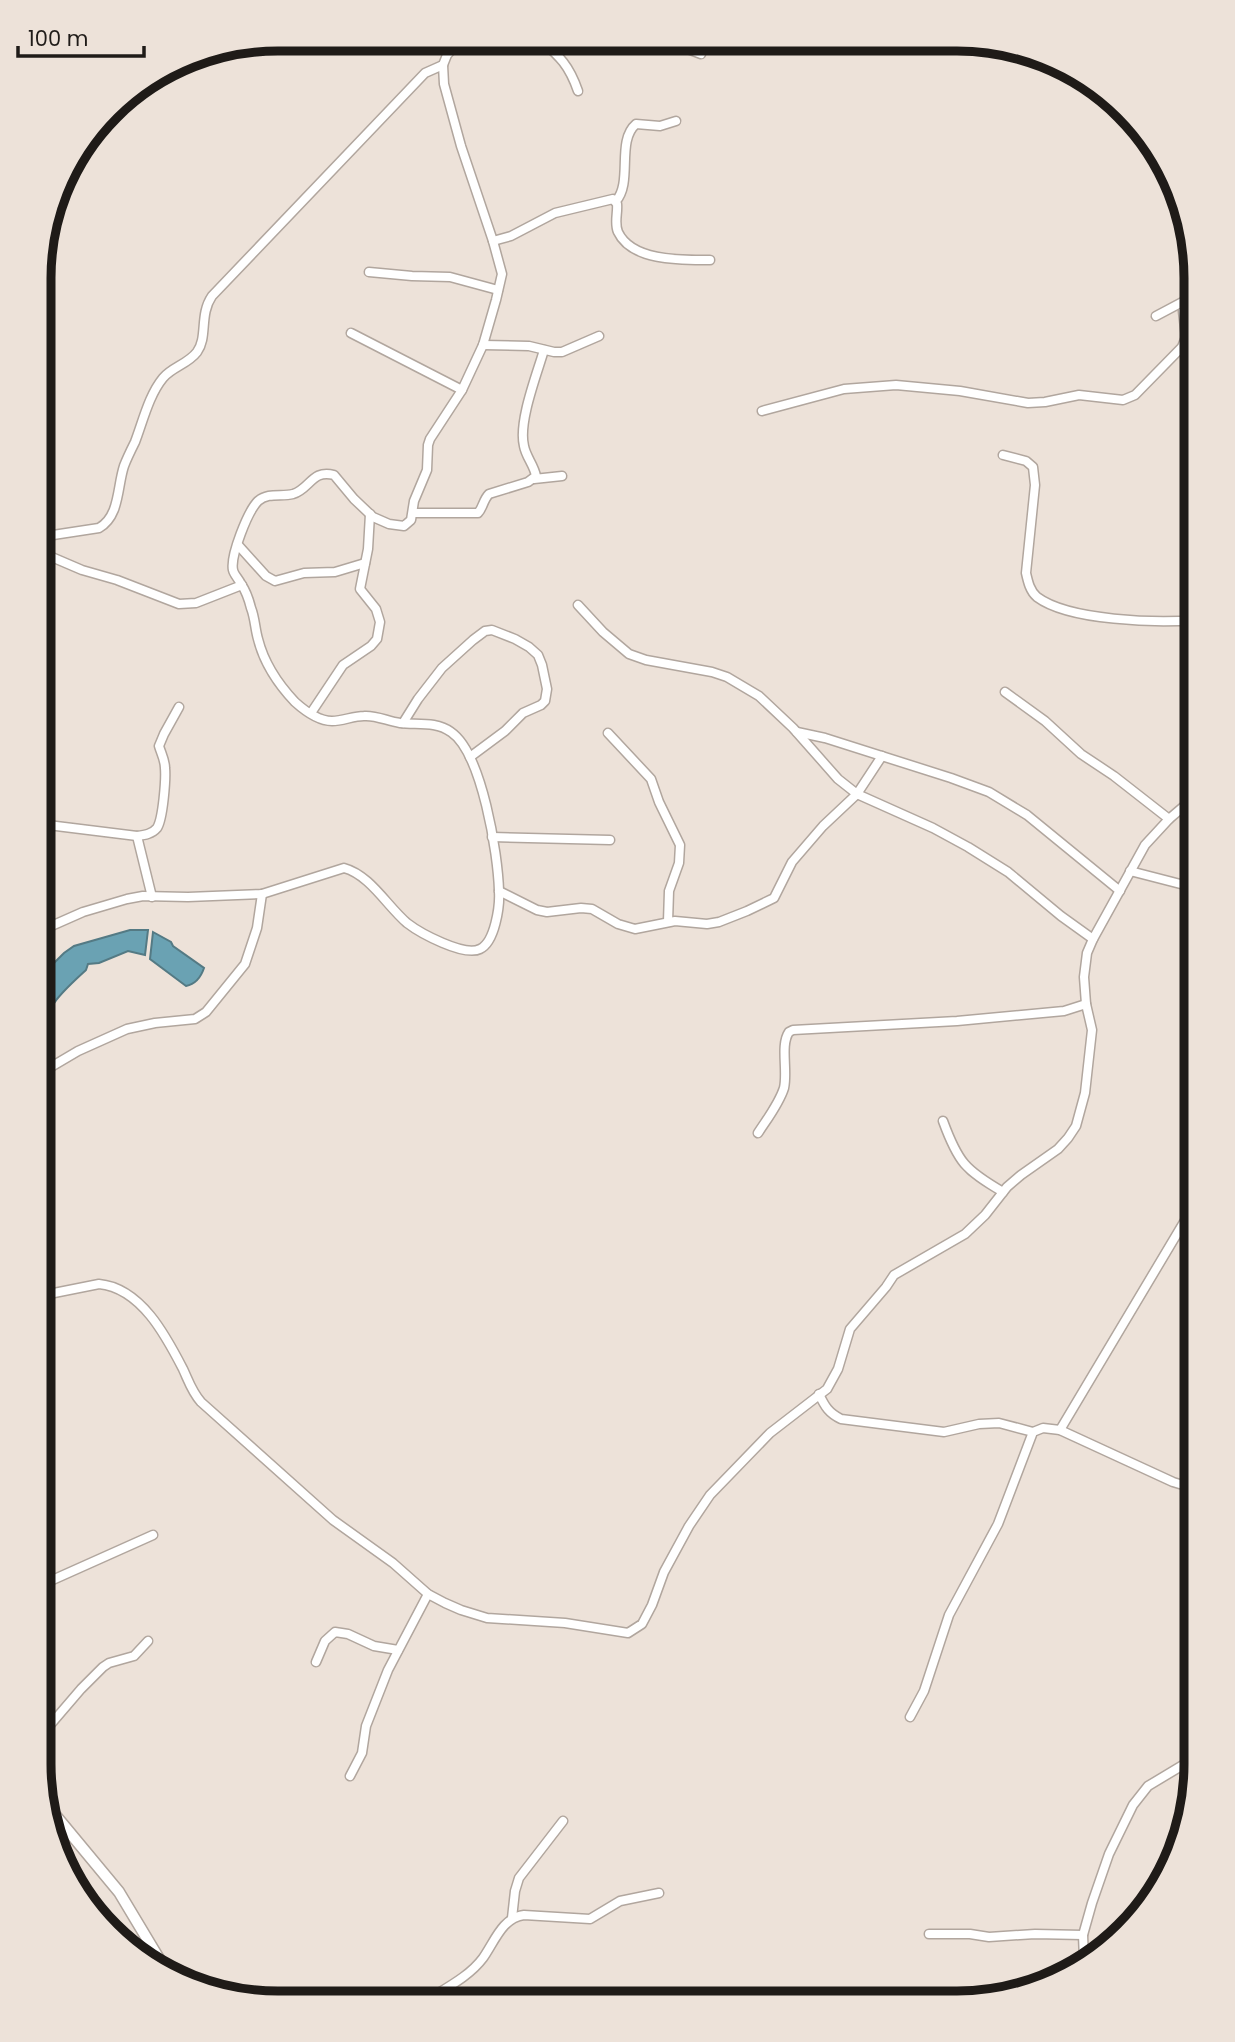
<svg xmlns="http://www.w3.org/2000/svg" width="1235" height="2042" font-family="Poppins,sans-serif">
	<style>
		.water { fill: #6aa2b3; stroke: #547a84; stroke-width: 2 }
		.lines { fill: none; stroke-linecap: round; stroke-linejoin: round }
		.minor-casing { stroke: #b1a69e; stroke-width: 11 }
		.tertiary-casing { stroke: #b1a69e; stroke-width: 13 }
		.minor { stroke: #fff; stroke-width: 8 }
		.tertiary { stroke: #fff; stroke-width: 10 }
		.rim { fill: none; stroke: #1f1b18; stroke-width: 9 }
	</style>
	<rect width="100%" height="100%" fill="#ede2d9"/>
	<g class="water">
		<path d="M130 930H148L145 955 128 951 99 963 88 964 86 970C65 989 45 1007 39 1036L40 980 47 970 64 953 74 946Z"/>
		<path d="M153 932 171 942 173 946 204 968C201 977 196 984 186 986L150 959Z"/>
	</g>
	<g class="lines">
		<defs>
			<g id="minor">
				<path d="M540 39C560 57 569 65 578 91"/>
				<polyline points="684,40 688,49 701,54"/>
				<path d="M616 201C633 182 616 141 636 124L660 126 676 121"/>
				<path d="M493 241 511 236 555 213 613 199 617 204C618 213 614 223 618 232 632 262 684 260 710 260"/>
				<polyline points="369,272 412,276 450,277 498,290"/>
				<polyline points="1156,316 1188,299"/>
				<polyline points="351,333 462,390"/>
				<polyline points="483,345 529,346 554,352 562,352 599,336"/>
				<polyline points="762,411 844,389 896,385 960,391 1028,403 1045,402 1079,395 1123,400 1135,395 1182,347 1186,337 1183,311 1194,295"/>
				<path d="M1003 455 1026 461 1033 467 1035 485 1026 573C1028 582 1030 591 1037 597 1069 621 1157 623 1196 620"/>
				<polyline points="534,479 562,476"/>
				<path d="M413 513H478C483 508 483 500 489 494L528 482 536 476C534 465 526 457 524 446 518 422 537 374 544 350"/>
				<path d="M40 537 99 528C120 516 117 487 124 466 127 458 131 450 135 442 143 421 149 395 163 378 172 367 188 364 197 352 208 337 199 315 212 296L425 73 443 65"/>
				<polyline points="238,545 266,576 275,581 304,573 335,572 365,563"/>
				<polyline points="40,552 82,570 117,580 179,604 196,603 242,585"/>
				<polyline points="578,605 603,632 629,654 646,660 712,672 727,677 759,696 793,728 838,779 857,794 933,828 968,847 1008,872 1061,916 1093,939"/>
				<polyline points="1005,692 1045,721 1081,754 1114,776 1169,819"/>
				<polyline points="311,713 343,665 371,646 377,639 380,622 376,609 360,589 368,549 370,514"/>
				<polyline points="403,723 418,699 442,668 473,640 485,631 492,630 515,639 529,647 538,655 542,665 547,689 545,701 541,705 523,713 505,731 470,757"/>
				<polyline points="797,732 825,738 951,778 989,792 1027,815 1120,891"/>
				<polyline points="608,733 651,779 659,802 680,845 679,863 669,891 668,922"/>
				<path d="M40 824 137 836C145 835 152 834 157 828 163 819 166 779 165 768 165 760 161 753 159 746L164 734 179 707"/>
				<polyline points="137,836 152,897"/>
				<polyline points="492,837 610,840"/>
				<polyline points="1130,871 1196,888"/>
				<polyline points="499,891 537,910 547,912 581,908 592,909 618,924 635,929 675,921 707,924 719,922 747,911 774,898 792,862 823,826 857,794 882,756"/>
				<path d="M40 931 83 912 127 899 143 896 188 897 262 894 344 868C370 875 387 906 407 923 420 933 464 957 480 949 495 942 500 906 499 891 498 854 482 753 451 732 436 721 417 725 400 723 387 721 376 715 364 716 353 716 343 721 332 721 319 721 305 711 295 702 278 684 264 663 258 639 255 629 255 618 251 608 249 600 246 591 241 584 239 579 234 575 233 570 230 556 248 511 258 501 269 492 281 497 293 494 310 489 312 469 334 475L354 499 373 517 389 524 404 526 411 520 414 501 427 470 428 445 430 439 462 390 483 345 496 300 502 274 493 241 461 146 444 84 443 65 447 55 461 39"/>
				<polyline points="39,1074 78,1051 127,1029 155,1023 195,1019 206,1012 245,964 257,928 262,894"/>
				<path d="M943 1121C958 1162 965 1170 1003 1192"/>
				<path d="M758 1133C767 1119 779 1104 784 1088 788 1071 780 1045 789 1032L793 1030 957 1021 1064 1011 1086 1004"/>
				<path d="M39 1296 99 1284C141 1288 166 1336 183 1369 189 1382 192 1392 201 1402L333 1520 393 1563 428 1594 445 1603 461 1610 487 1618 565 1623 628 1633 642 1624 652 1605 664 1572 689 1526 710 1495 770 1433 827 1389 838 1369 850 1329 886 1287 894 1275 965 1234 985 1215 1007 1187 1021 1175 1058 1149 1068 1138 1076 1126 1085 1093 1092 1030 1086 1004 1084 977 1087 953 1093 939 1145 845 1169 819 1196 796"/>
				<path d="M819 1394C825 1407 829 1413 841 1419L944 1432 979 1424 999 1423 1033 1432"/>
				<polyline points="1060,1430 1196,1202"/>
				<polyline points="39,1586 153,1535"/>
				<polyline points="316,1662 325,1641 335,1632 348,1634 374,1646 398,1650"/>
				<polyline points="910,1717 924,1691 949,1615 998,1524 1033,1432 1043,1428 1060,1430 1173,1482 1196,1489"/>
				<polyline points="39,1738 81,1689 103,1667 109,1663 134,1656 148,1641"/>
				<polyline points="350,1776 362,1753 366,1726 388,1670 428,1594"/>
				<polyline points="512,1918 515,1891 519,1878 563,1821"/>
				<polyline points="929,1934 970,1934 989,1937 1035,1934 1083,1935"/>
				<polyline points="1084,1959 1083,1935 1092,1903 1109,1854 1133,1805 1148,1786 1188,1762 1196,1747"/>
				<path d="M424 2002C444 1989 469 1977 483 1958 495 1941 502 1918 524 1915L590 1919 620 1901 659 1893"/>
			</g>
			<polyline id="tertiary" points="46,1804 119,1892 164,1967"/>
		</defs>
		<use href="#minor" class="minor-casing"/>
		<use href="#tertiary" class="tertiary-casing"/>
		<use href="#minor" class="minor"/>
		<use href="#tertiary" class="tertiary"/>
	</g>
	<path d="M0 0H1235V2042H0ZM278 51H957A227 227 0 0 1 1184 278V1764A227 227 0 0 1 957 1991H278A227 227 0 0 1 51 1764V278A227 227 0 0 1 278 51Z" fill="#ede2d9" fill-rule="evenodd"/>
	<path class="rim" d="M278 51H957A227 227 0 0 1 1184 278V1764A227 227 0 0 1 957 1991H278A227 227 0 0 1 51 1764V278A227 227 0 0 1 278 51Z"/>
	<path d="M18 46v10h126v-10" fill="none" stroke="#1f1b18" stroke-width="3.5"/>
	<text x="28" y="46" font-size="21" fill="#1f1b18" stroke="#ede2d9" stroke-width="5" paint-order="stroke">100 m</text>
</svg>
